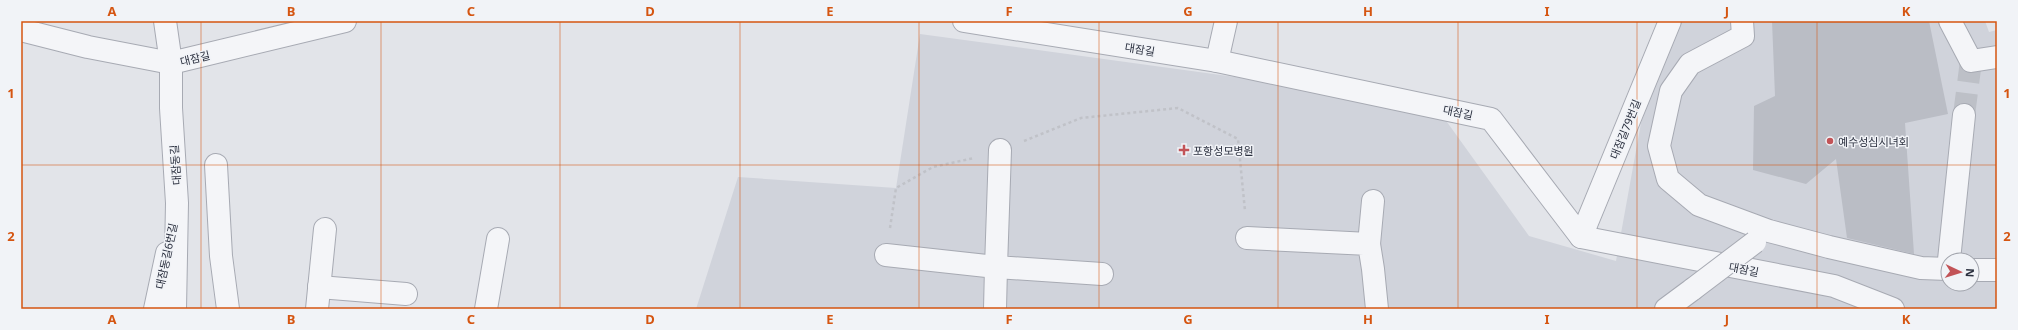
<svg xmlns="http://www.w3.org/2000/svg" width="2018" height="330" font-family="'Noto Sans','Noto Sans KR',sans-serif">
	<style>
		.built { fill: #d0d3db; fill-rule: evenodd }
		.building { fill: #babdc5 }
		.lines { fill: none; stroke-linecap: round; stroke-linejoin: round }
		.minor-tunnel { stroke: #bdc0c7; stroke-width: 22; stroke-dasharray: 22 11; stroke-linecap: butt }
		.minor-casing { stroke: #a7aab3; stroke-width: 24 }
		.path { stroke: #c0c2c8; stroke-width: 2.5; stroke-dasharray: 3 3; stroke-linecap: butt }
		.minor { stroke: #f4f5f8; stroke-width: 22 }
		.minor-bridge-casing { stroke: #a7aab3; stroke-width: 24; stroke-linecap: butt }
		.minor-bridge { stroke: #f4f5f8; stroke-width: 22 }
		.grid { fill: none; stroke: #d55511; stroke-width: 1; stroke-opacity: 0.55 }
		.poi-dot { fill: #c25357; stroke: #f1f3f7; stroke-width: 1.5 }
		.labels { text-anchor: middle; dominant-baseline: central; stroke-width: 3; stroke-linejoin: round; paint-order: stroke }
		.street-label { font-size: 11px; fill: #2b303f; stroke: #f1f3f7 }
		.poi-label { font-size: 11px; fill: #2b303f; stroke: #f1f3f7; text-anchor: start }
		.neatline { fill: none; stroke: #d55511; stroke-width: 1.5 }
		.grid-label { font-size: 13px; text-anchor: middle; font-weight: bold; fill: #d55511 }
	</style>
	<rect width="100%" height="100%" fill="#e2e4e9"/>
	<path class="built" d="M1676 21H1985L1989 32 1997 30V309H696L738 177 896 188 920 34 1434 104 1529 236 1616 261 1641 123ZM1948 260H1972V284H1948Z"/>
	<polygon class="building" points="1772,21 1929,21 1948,114 1905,123 1914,254 1847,238 1836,159 1806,184 1753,170 1754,106 1775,96"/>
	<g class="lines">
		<polyline class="minor-tunnel" points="1964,115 1971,61"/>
		<defs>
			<g id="minor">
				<polyline points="165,21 171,63 171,108 177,203 175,309"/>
				<polyline points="964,21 1217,61 1491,119 1581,237 1834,286 1893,309"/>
				<polyline points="1742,21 1743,36 1690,64 1671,91 1659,146 1668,179 1699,205 1769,231 1829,247 1921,268 1948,269"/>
				<polyline points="1950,21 1971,61 1997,57"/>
				<polyline points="21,30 88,47 171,63 345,21"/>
				<polyline points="1217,61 1226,21"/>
				<polyline points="1000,150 996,267 1102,274"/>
				<polyline points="216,165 221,256 228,309"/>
				<polyline points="1581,237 1670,21"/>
				<polyline points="1247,238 1369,244 1373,269 1377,309"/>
				<polyline points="1369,244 1373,201"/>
				<polyline points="886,255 996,267 995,309"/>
				<polyline points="1949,260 1964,115"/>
				<polyline points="1972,270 1997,270"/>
				<polyline points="319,287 406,294"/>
				<polyline points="155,309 167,253"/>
				<polyline points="317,309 325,229"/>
				<polyline points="486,309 498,239"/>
				<polyline points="1666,309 1693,289"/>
			</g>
		</defs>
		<use href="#minor" class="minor-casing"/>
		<g class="path">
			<polyline points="1024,141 1081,118 1178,108 1238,139 1245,211"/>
			<polyline points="890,228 896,188 933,167 974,158"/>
		</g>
		<use href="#minor" class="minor"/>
		<defs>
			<polyline id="minor-bridge" points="1693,289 1755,242"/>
		</defs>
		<use href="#minor-bridge" class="minor-bridge-casing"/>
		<use href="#minor-bridge" class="minor-bridge"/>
	</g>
	<path class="grid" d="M201 21V309M381 21V309M560 21V309M740 21V309M919 21V309M1099 21V309M1278 21V309M1458 21V309M1637 21V309M1817 21V309M21 165H1997"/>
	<g class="poi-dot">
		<circle cx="1830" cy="141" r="4"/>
		<path d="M1182 144h4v4h4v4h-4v4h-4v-4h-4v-4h4z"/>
	</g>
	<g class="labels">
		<g class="street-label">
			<text transform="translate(1140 49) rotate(9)">대잠길</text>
			<text transform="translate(195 58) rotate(-14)">대잠길</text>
			<text transform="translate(1458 112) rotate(12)">대잠길</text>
			<text transform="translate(1625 129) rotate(-68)">대잠길79번길</text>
			<text transform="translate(175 165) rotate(-94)">대잠동길</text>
			<text transform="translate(166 256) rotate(-78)">대잠동길6번길</text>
			<text transform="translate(1744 269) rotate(11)">대잠길</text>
		</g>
		<g class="poi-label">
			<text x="1838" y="141">예수성심시녀회</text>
			<text x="1193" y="150">포항성모병원</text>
		</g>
	</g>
	<rect width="2018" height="330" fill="none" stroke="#f1f3f7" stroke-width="44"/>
	<g transform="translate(1960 272) rotate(94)"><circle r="19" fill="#f1f3f7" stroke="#a2a5ad"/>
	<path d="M0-3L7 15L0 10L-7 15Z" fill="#c25357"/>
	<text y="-6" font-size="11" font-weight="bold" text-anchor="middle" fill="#2b303f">N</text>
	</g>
	<rect x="22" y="22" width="1974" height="286" class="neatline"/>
	<g class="grid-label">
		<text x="112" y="16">A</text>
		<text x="291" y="16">B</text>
		<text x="471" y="16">C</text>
		<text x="650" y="16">D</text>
		<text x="830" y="16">E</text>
		<text x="1009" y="16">F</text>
		<text x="1188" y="16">G</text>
		<text x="1368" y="16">H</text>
		<text x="1547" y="16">I</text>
		<text x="1727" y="16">J</text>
		<text x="1906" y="16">K</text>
		<text x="11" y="98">1</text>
		<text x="2007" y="98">1</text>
		<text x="11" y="241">2</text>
		<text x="2007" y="241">2</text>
		<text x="112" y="324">A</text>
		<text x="291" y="324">B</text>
		<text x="471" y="324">C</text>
		<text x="650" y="324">D</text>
		<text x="830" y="324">E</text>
		<text x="1009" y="324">F</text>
		<text x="1188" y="324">G</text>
		<text x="1368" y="324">H</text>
		<text x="1547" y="324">I</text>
		<text x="1727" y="324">J</text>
		<text x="1906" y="324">K</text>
	</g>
</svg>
